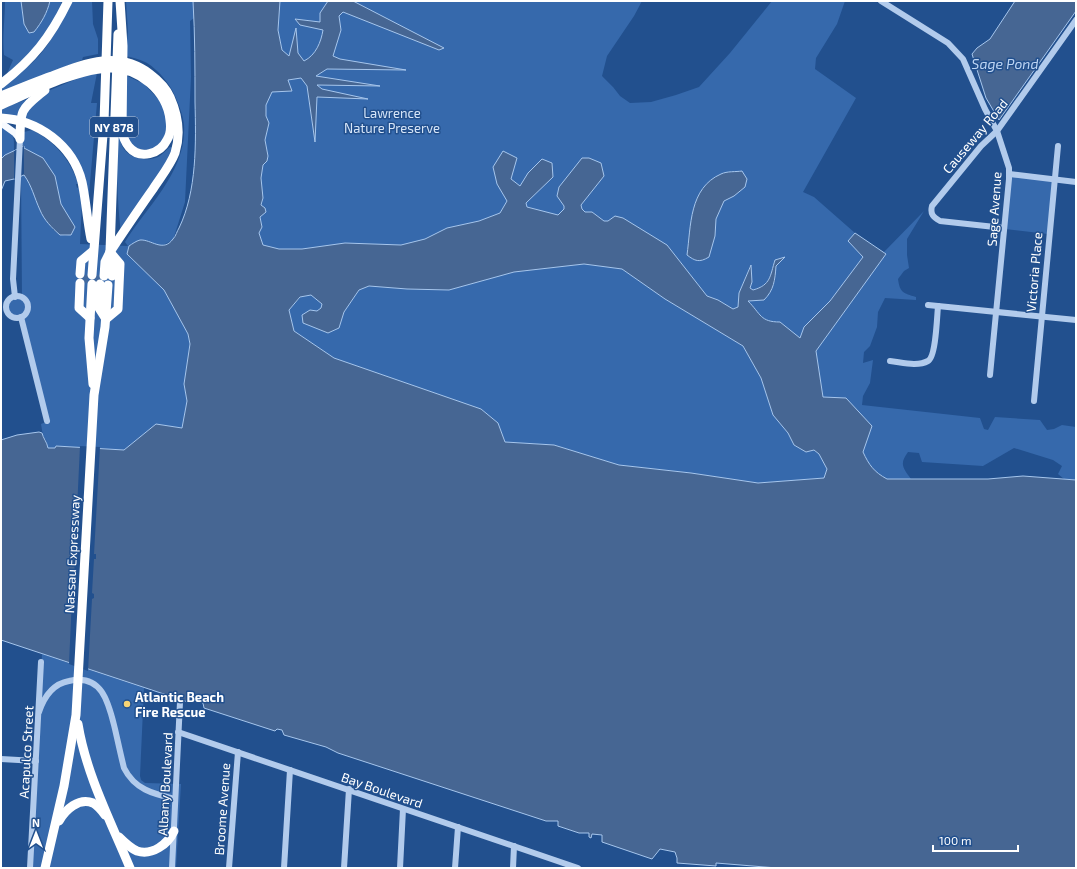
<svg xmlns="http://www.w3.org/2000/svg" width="1077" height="869" font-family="'Exo 2',sans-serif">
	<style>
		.green { fill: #3669ac }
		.water { fill: #466693; stroke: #a6c6ed; fill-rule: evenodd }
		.pier { fill: #22508e }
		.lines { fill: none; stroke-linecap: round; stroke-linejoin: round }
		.highway-tunnel { stroke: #436a9f; stroke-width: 9; stroke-dasharray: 9 4.5; stroke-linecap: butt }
		.minor { stroke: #b2cbec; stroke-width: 6 }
		.major { stroke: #f7faff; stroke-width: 7 }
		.highway { stroke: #fff; stroke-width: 9 }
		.poi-dot { fill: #f8d474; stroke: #22508e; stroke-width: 1.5 }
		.labels { text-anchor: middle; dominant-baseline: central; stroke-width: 3; stroke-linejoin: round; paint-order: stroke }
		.shield { fill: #22508e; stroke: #bdcadd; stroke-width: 1 }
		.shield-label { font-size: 12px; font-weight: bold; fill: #fff }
		.park-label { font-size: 13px; fill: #d7e6f9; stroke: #22508e }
		.street-label { font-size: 13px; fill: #fff; stroke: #22508e }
		.poi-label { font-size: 13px; font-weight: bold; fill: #fff; stroke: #22508e; text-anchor: start }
		.water-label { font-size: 14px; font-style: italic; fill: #bed5f3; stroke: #22508e }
	</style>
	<rect width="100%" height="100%" fill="#22508e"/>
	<g class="green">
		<path d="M5 1H21L24 24 47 11 50 1H62C53 32 28 54 6 76L13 60 4 55C2 37 5 19 5 1Z"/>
		<path d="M70 1H92L93 24 98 39V54L83 57 82 60 1 92V88C12 79 23 71 33 62 50 46 61 23 70 1Z"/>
		<path d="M126 1H193L194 18 190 21 191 77 185 202 173 240 163 245H155L127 254 164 290 188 334 190 344 184 384 187 401 182 428 156 424 124 450 56 446 55 448H48L46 440 43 436 41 424 46 422 24 316C11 322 0 309 11 298L22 297 21 176 24 174C26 178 29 181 31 185 37 198 51 248 73 233L61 204 55 176 24 148V145H22L24 132 32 130C54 141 71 160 78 184H76L77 188 79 187 82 202 80 244 128 246 125 242C147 206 187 171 184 125 183 115 179 105 175 96 171 85 156 67 145 62 139 59 131 57 125 56L128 32Z"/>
		<path d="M280 1H642L634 16 607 56 602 76 613 87 620 96 630 103 651 102 676 95 699 87 730 53 772 1H845L837 24 816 58 815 69 856 98 803 192 814 197 855 233 848 241 863 257 830 301 804 327 800 339 780 322C777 322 773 323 770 322 760 320 754 307 748 301L775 282 776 266 784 258 773 267C770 280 766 286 753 290L750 288 752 282 750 266 739 293 738 307 733 309 718 300 707 296 667 245 608 221H604L592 212H585L582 209 581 205 604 176 557 196 564 206V209L558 215 541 211 507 201 500 213 479 221 447 228 425 239 401 245 345 243 302 249H279L263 245 259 233 262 227 260 217 263 198 261 178 263 164 267 161 268 156 265 139 269 123 266 116V105L282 50 278 30Z"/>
		<polygon points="97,73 91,103 97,103 89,194 84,183 86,179 71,154 25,120 24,113 48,91 88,74"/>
		<polygon points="125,75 144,84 160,101 167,115 168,132 155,150 134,149 123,130"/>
		<polygon points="33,97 18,118 1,115 1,109"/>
		<path d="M1 127C15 133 14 136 14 151L5 155 1 159Z"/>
		<path d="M118 130C120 135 120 141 122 146 129 159 145 162 158 157 162 155 166 150 170 147L174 148 173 154 121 234C117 200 116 164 118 130Z"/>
		<polygon points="1010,175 1054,180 1048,234 1005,229"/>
		<path d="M924 211 907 239V255L909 268 904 271 898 279C900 293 903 293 916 297V300L885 298 878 312 877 327 870 346 864 352 863 363 873 360 870 383 863 396 862 405 980 418 984 429 988 430 995 417 1040 420 1047 430 1054 429 1062 425 1076 427V480L1064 479 1058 474 1062 466 1053 460 1014 448 983 466 922 462 919 453 908 452C899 464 903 468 911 479H887L876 473 869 465 863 452 823 397 816 351 886 254 884 252Z"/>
		<polygon points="584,264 622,269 665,299 743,346 761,378 773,415 788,433 794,445 806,452 814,450 819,454 827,469 824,478 758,483 691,473 619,465 554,445 505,442 498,423 481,409 334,358 294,331 289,310 301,297 311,295 322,304 321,308 303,323 313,326 339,328 344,312 360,289 369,286 407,289 449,290 514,272"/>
		<polygon points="42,654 144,688 140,776 141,780 145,783 181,784 176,868 31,868"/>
	</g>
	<g class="water">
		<path d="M21 1H50C47 13 42 22 34 32L29 33 24 24Z"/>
		<path d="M193 1H280L278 30 282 50 289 56 296 28 298 53 304 61C316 55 321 42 323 30L300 25 295 19 320 22V13L328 1H353L444 48 439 50 343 12 339 16 341 30 333 56 340 59 406 70 327 69 316 76 380 86 317 85 322 89 368 99 317 97 315 142 307 86 301 78 288 80 292 91 272 92 266 105V116L269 123 265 140 268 156 267 161 263 165 261 178 263 198 261 205 265 208 266 212 260 217 262 227 259 233 263 245 279 249H302L345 243 401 245 425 239 447 228 479 221 500 213 507 201 497 184 493 167 503 151 517 158 511 179 520 186 528 173 542 159 552 163 553 177 526 203 527 207 558 215 564 209V206L557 196 559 187 582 158H589L601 163 604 176 581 205 582 209 585 212H592L604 221H608L615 216 623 218 667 245 707 296 718 300 733 309 738 307 739 293 751 265 752 282 750 288 753 290C771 285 770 276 775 260L785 257 776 266C775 280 774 290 764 300L748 301C761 314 760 322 780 322L800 338 804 327 830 301 863 257 848 241 855 233 886 254 816 351 823 397 846 398 872 426 863 452C869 465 874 472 887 479H988L1023 476 1076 480V868H777L716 863V866L677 863V858L675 852 660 849 652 859 602 842V835L592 834 591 838 589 837V833H579L558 826V821H546L338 753 326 747 284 735 282 730 277 729 275 731 204 708 203 703 188 698V702L1 640V440L17 435 39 432 42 433C43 438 47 442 48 448H55L56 446 124 450 156 424 182 428 187 401 184 384 190 344 188 334 164 290 127 254 129 246C132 244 136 241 140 240 151 239 163 253 173 239 176 236 177 231 179 228 197 191 196 143 195 102 195 68 195 35 193 1ZM584 264 622 269 665 299 743 346 761 378 773 415 788 433 794 445 806 452 814 450 819 454 827 469 824 478 758 483 691 473 619 465 554 445 505 442 498 423 481 409 334 358 294 331 289 310 300 297 311 295 322 304 321 308 317 311 310 310 302 315 303 323 328 333 339 328 344 312 359 290 369 286 407 289 449 290 514 272Z"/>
		<polygon points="1015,1 1076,1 1076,11 999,120 986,98 972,54 977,48 990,39"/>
		<path d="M24 146V148L43 158 55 176 61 204 75 227 71 235H60C52 228 44 220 40 210 34 197 32 186 24 175L14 179 5 181 1 191V159L5 155Z"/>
		<path d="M742 171 747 179 745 187 734 196 724 201 716 219 715 236 709 257C699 263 695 261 687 255 691 226 689 188 721 174 727 171 736 172 742 171Z"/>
	</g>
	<g class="pier">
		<polygon points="24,146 24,174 14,179 14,151"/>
		<polygon points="80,446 100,447 94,554 96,554 96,559 94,559 92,593 94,594 94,598 92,599 88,671 69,664 72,597 68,597 69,592 73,592 75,558 70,557 70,552 75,552"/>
	</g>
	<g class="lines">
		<g class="highway-tunnel">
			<polyline points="84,283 84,275"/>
			<polyline points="96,284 96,275"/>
		</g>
		<g class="minor">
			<polyline points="881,1 948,43 963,59 985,109 997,131 1009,168 1009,179 990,375"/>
			<polyline points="1009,174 1076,182"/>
			<path d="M1004 228 940 221C933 217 930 214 932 206L981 146 997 131 1076 20"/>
			<circle cx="17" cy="307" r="11"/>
			<polyline points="15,297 13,279 20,139"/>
			<polyline points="928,305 1076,320"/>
			<polyline points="21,317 47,421"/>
			<path d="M890 361C901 362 917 367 928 361 936 357 937 316 938 306"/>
			<polyline points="1034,401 1058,146"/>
			<path d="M39 712C44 697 52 684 69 681 103 673 109 705 115 729 118 742 121 756 124 768 135 790 154 794 175 799"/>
			<polyline points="178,732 578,868"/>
			<polyline points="1,759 36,761"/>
			<polyline points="30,868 41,662"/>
			<polyline points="172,868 180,702"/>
			<polyline points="229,868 238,752"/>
			<polyline points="284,868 290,770"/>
			<polyline points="344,868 349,789"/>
			<polyline points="400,868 403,809"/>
			<polyline points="455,868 458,827"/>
			<polyline points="513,868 514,846"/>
		</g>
		<polyline class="major" points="1,123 15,133 20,139"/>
		<g class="highway">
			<path d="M1 84C33 59 50 38 68 1"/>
			<path d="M1 96C18 89 35 82 52 76 86 63 118 50 150 74 158 80 166 88 170 97 178 115 181 134 175 153 170 166 160 178 153 189 138 210 124 231 110 252L105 262 104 276"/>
			<path d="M1 105C31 92 79 68 111 68 139 68 167 91 170 120 171 127 171 134 167 140 160 154 140 160 129 147 125 142 123 137 122 131L123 46 120 1"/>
			<path d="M1 118C38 120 73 145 82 182 86 200 87 220 91 239"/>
			<path d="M20 139C20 108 22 109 45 90"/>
			<polyline points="110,251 118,34"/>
			<polyline points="110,254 113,263 112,276"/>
			<polyline points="80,274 81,261 93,251"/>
			<polyline points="92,275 104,122 108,1"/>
			<polyline points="80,283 79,308 90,318"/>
			<polyline points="92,284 89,338 93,384"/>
			<polyline points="100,284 99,308 106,319"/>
			<polyline points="106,319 118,309 120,264 110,252"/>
			<path d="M78 724C86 774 111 822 130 868"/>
			<path d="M59 821C65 810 79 797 93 803 98 806 102 811 105 815"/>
			<path d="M119 837C124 842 130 848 137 851 152 856 168 844 174 831"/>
			<polyline points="45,868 64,786 76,715 94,395 105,327 108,285"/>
		</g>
	</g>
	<circle class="poi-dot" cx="127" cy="704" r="4"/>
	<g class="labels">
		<rect class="shield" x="90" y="117" width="48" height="20" rx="3"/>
		<g class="shield-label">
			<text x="114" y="127">NY 878</text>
		</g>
		<g class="park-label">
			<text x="392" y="113">Lawrence<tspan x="392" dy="15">Nature Preserve</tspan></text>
		</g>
		<g class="street-label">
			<text transform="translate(975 136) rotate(-50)">Causeway Road</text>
			<text transform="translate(994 209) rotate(-86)">Sage Avenue</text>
			<text transform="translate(1034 272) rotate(-85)">Victoria Place</text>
			<text transform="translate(72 554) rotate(-87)">Nassau Expressway</text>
			<text transform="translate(26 752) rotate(-87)">Acapulco Street</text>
			<text transform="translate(165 784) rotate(-87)">Albany Boulevard</text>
			<text transform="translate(382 790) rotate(19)">Bay Boulevard</text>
			<text transform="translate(222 809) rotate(-86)">Broome Avenue</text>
		</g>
		<g class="poi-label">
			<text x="135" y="697">Atlantic Beach<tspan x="135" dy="15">Fire Rescue</tspan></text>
		</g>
		<g class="water-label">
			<text x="1005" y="63">Sage Pond</text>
		</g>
	</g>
	<rect width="1077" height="869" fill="none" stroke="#ffffff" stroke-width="4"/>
	<g transform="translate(36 833)" stroke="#22508e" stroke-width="3" paint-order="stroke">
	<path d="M0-3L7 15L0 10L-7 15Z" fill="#ffffff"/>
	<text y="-6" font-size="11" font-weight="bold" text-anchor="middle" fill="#ffffff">N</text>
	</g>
	<path d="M933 845v6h85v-6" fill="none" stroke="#ffffff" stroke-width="2"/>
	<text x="939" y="845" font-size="12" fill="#ffffff" stroke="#22508e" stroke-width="3" paint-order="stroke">100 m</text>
</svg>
